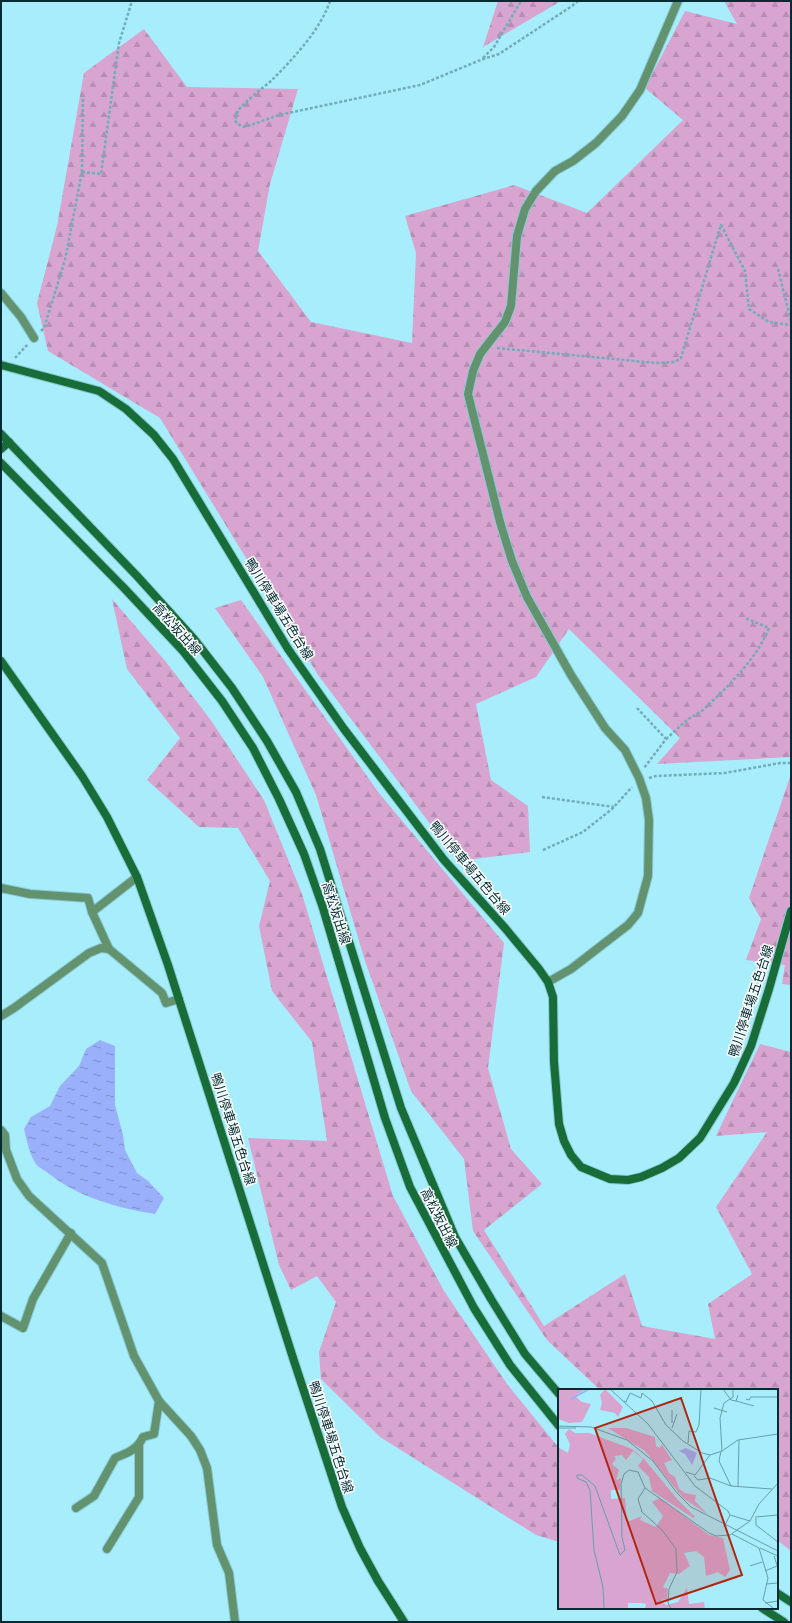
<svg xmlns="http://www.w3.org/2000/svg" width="792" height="1623" font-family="'Archivo Narrow','Noto Sans JP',sans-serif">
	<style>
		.forest { fill: url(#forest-firs) }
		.water { fill: url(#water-ripples) }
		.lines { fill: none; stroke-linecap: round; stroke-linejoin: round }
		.lane-casing { stroke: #8acad7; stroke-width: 10 }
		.street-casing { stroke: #8acad7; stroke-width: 10 }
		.secondary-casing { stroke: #8acad7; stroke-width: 10 }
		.path { stroke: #71acb8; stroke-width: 2.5; stroke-dasharray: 3 2; stroke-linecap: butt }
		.lane { stroke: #62936e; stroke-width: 8 }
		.street { stroke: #62936e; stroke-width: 8 }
		.secondary { stroke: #176c37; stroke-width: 8 }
		.labels { text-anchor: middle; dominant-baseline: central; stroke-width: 3; stroke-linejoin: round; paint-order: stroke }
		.street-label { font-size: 13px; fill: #022b32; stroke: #fff }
		.inset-river { fill: none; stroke: #9ab0fa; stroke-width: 2 }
		.inset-road { fill: none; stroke: #669fab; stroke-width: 1 }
		.view { fill: #b22512; fill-opacity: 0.15; stroke: #b22512; stroke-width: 2 }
		.inset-edge { fill: none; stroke: #022b32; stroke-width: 2 }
	</style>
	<defs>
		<pattern id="forest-firs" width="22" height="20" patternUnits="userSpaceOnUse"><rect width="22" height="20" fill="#d7a5d0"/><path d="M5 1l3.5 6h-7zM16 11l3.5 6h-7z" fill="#b78eb3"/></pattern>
		<pattern id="water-ripples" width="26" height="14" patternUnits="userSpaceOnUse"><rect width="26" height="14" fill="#9ab0fa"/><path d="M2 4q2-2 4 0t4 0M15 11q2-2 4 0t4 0" fill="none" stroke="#7b8fcb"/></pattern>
	</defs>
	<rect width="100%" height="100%" fill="#a8edfb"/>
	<g class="forest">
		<polygon points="498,1 561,1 483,47"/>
		<polygon points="724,1 791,1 791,757 657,764 680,738 569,629 536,677 476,704 491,780 528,806 530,852 458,861 318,675 160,418 48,351 37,303 57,226 84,73 144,29 187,87 298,89 270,184 258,251 311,322 412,343 416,253 405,216 514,185 587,213 683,120 645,88 685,11 737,24"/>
		<polygon points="112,599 166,662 210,719 264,800 302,894 393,1196 444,1291 507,1384 559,1448 559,1542 536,1535 380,1437 321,1379 319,1352 336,1302 317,1276 291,1290 279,1265 248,1138 327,1141 312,1042 272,991 259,926 270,881 238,828 199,827 147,780 180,738 127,669"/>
		<polygon points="241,600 379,793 504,943 488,1068 511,1149 542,1184 484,1230 544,1326 625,1274 642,1326 715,1339 708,1304 752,1274 716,1207 767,1132 716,1136 760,1044 791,1052 791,1551 777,1540 777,1390 600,1390 547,1340 473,1231 464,1159 411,1091 364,958 316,795 263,677 215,608"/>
		<polygon points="791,774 791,985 782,984 785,965 746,960 761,919 749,898"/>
	</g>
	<path class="water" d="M100 1040 115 1046V1105L123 1135 125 1150 137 1173 148 1181 164 1198 155 1214C117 1208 78 1197 48 1173 44 1170 38 1167 36 1164 29 1154 27 1140 24 1129L31 1117 50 1106 60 1086 79 1066 86 1049Z"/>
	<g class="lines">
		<defs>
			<polyline id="lane" points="1,293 21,317 34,338"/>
			<g id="street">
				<polyline points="1,888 30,894 88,898 92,912 109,949"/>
				<polyline points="92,912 137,877"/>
				<polyline points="548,982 571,969 628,925 638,913 648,876 649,820 646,798 639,778 625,750 605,728 571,675 527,597 512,561 500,522 468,394 473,371 480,354 505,322 511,306 517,236 525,209 536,191 555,171 573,161 596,143 622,116 640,90 678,1"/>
				<polyline points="1,1016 14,1008 89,953 101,948 109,949 162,993 166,1003 179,999"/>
				<polyline points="1,1130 5,1135 6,1150 17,1179 29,1196 102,1263 134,1356 159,1401 191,1436 200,1450 207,1468 217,1545 229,1573 235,1622"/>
				<polyline points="1,1316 23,1328 33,1299 71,1233"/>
				<path d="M76 1508 94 1496 115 1458C127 1453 137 1450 143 1437L154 1434 159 1401"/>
				<polyline points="107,1549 139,1497 139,1445"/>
			</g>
			<g id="secondary">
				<polyline points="1,365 99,391 126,409 154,435 173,459 288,649 344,729 444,860 505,928 539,969 548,982 553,997 554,1062 559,1124 564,1141 571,1155 581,1167 610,1179 628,1180 641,1177 662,1168 679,1158 700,1138 734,1083 751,1046 769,989 791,911"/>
				<polyline points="1,434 137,576 194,639 232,688 267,741 296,792 320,849 401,1108 455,1237 491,1299 525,1354 559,1394"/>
				<polyline points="1,449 9,442"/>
				<polyline points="1,463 124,588 183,651 222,701 253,748 279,799 304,854 323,908 385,1118 410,1187 474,1308 510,1365 559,1426"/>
				<polyline points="1,661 82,776 107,817 137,877 168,965 294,1361 342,1507 360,1548 378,1581 404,1622"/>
				<polyline points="777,1593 791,1602"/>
				<polyline points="762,1608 784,1622"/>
			</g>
		</defs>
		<use href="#lane" class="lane-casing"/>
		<use href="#street" class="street-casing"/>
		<use href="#secondary" class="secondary-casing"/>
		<g class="path">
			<path d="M330 1C321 29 293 59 272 80 264 87 242 104 238 111 236 114 236 118 235 120L237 124 245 127 279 115 420 85 483 59 499 54 572 6 578 1"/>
			<polyline points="483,58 494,47 521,1"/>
			<polyline points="82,172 101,174 119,43 132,1"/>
			<polyline points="721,225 745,271 749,309 769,322 791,325"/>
			<polyline points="778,269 791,321"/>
			<polyline points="41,331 44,328 65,260 82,172 83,96"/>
			<polyline points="497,348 656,363 675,362 681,358 721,224"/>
			<polyline points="15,358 28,344"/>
			<polyline points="637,708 666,739 644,768"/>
			<path d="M666 739C673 733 680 726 687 720 693 716 700 713 705 708 729 686 757 658 769 628L745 618"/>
			<polyline points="649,778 656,776 725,773 780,763 791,763"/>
			<polyline points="542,797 614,807"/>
			<polyline points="543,850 583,832 612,809 632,787"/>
		</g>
		<use href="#lane" class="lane"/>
		<use href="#street" class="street"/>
		<use href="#secondary" class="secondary"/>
	</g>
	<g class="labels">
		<g class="street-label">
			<text transform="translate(279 609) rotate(58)">鴨川停車場五色台線</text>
			<text transform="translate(177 629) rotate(48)">高松坂出線</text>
			<text transform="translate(470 868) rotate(50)">鴨川停車場五色台線</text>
			<text transform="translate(336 913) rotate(72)">高松坂出線</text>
			<text transform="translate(751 1001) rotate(-72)">鴨川停車場五色台線</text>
			<text transform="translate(233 1129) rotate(72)">鴨川停車場五色台線</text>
			<text transform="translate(439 1218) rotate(63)">高松坂出線</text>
			<text transform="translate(331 1437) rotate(72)">鴨川停車場五色台線</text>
		</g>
	</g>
	<g transform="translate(558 1389)">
		<rect width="220" height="220" fill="#a8edfb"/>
		<path d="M0 0H27L17 7 24 13 33 15 24 33 11 34 0 30ZM47 0 65 18 60 28 57 24 42 21 44 14 42 6ZM50 39H68L97 48 98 57 101 59 104 56 114 71 106 74 111 84 117 88 121 100 127 104 138 106 137 112 149 125 125 109 87 62ZM11 40 17 44H31L74 60 86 70 120 111 137 128 135 129 94 102 91 88 80 77 85 70 75 62 68 71 64 66 56 67 58 70 54 75 61 81 58 91 63 89 62 101H53V110L67 109 69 133 84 127 82 131 98 138 105 127 94 113 102 109 151 146 165 149 172 181 167 188 160 183 148 187 146 168 138 162 126 164 132 177 121 185 112 184 105 198 110 200 109 210 103 211 108 216 120 213 129 199 131 215 146 213 147 220H87L88 215 83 214H70V220H0V58L10 64 12 55 7 45Z" fill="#d7a5d0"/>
		<path d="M128 59 139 64 134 76 127 65 121 62Z" fill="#9ab0fa"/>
		<path class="inset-river" d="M13 10 31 0"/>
		<path class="inset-road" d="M52 0 90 35 137 97 170 122 172 126 166 138M165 0 173 11 178 12 180 6M188 10 191 11 193 8H219M66 12 68 13 72 4 83 9 84 4 94 12 108 36 125 52 144 64 152 66 137 86 128 83M178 12 196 17M156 19 169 23M114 21V34M0 37 33 38 69 51 95 72 119 104 133 118 220 162M1 39H18M114 39 119 25M130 54 131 42 138 43 141 36 143 0M163 62 161 72 173 97 214 100M164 62 180 51 220 45M152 66 164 62 162 29 166 14 175 8V0M136 87 140 91 152 89 173 97M180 97 181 51M87 99 80 110 84 123 104 141 118 160 119 183 111 200 110 214 113 220M197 128 220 126M198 129V136L220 153M192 132 201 115 220 94M174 145 201 159 210 189 205 211 216 220M202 159 220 167M216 167 220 179M192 177 204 173M207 182 219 177M208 195 220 194M207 214 220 212M46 220 45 198 36 161 32 101 28 93 19 89V86H24L37 97 62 166 67 161 64 148 63 95 66 85 71 81 80 83 87 99 151 144 158 147 172 146 192 132 172 126"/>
		<path class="view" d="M123 9 184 186 98 215 37 39Z"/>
		<rect width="220" height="220" class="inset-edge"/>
	</g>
	<rect width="792" height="1623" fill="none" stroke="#022b32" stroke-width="4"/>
</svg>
